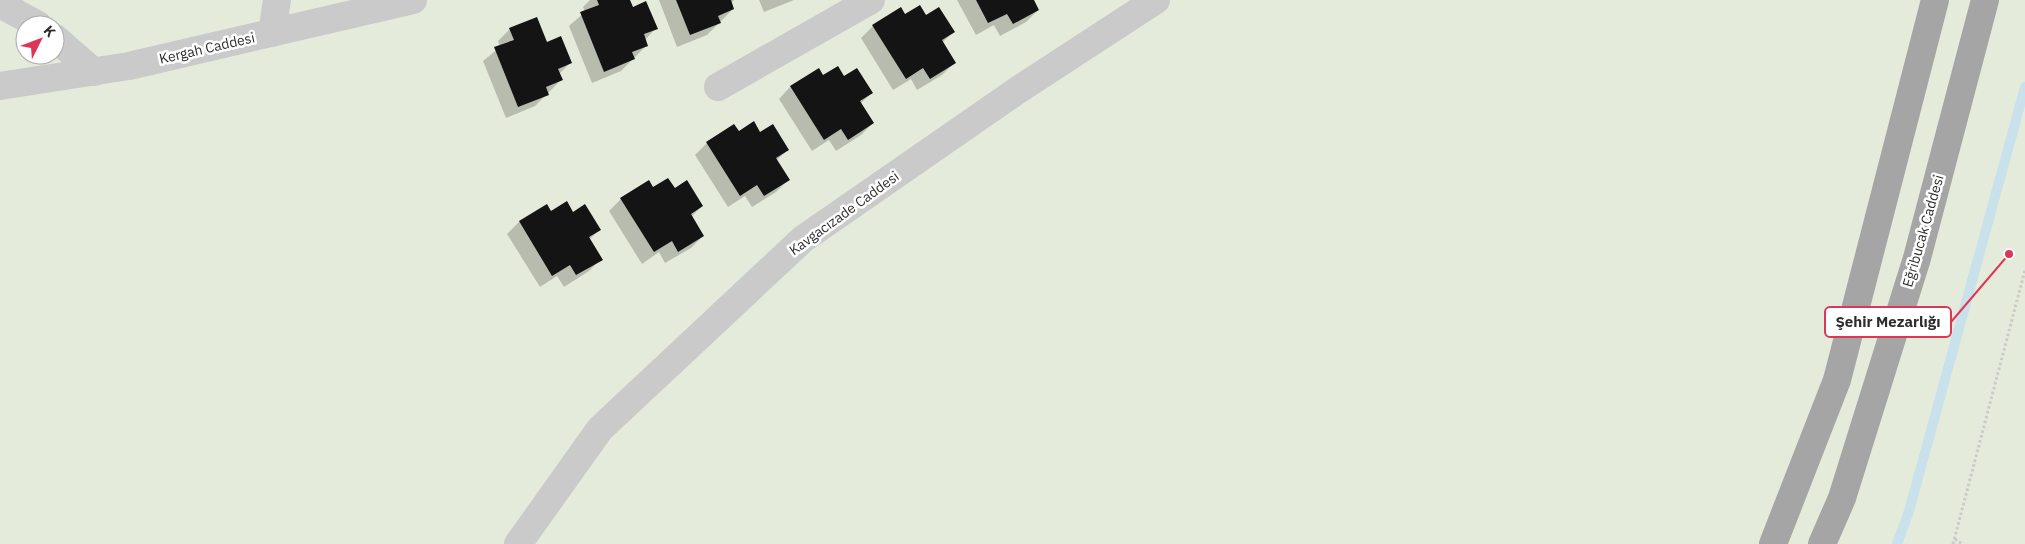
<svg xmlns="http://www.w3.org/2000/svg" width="2025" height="544" font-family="'IBM Plex Sans',sans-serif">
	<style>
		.green { fill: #e5ebdb; fill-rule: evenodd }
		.shadow { fill: #0003 }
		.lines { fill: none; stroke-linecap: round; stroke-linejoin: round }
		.stream { stroke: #c8e1ea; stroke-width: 10 }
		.building { fill: #141414 }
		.path { stroke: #cacaca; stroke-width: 3; stroke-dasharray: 2.5 2.5; stroke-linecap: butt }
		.minor { stroke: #cacaca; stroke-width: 28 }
		.major { stroke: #a5a5a5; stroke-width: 28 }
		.labels { text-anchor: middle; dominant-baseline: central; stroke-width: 5; stroke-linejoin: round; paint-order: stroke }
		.street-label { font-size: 14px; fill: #2d2d2d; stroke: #fff }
		.leader { fill: none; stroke: #df3557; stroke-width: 2 }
		.callout-dot { fill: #df3557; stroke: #fff; stroke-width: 2 }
		.callout { fill: #fff; stroke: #df3557; stroke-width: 2 }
		.callout-label { font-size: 15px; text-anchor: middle; font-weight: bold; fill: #2d2d2d }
	</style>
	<rect width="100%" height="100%" fill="#fff"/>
	<path class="green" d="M0 0H2025V544H0ZM25 25H55V55H25Z"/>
	<g class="shadow">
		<polygon points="590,0 629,0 632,8 656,28 645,40 647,45 621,71 592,83 569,26 585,12 583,7"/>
		<polygon points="659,0 734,0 731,3 733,9 707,35 677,47"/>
		<polygon points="759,0 794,0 764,12"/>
		<polygon points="957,0 1033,0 1038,10 1026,22 1000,36 994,25 976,35"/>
		<polygon points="904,16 953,32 942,43 954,63 942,75 917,90 911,79 893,90 861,38 873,26"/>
		<polygon points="510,29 546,43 570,63 559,74 561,80 535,106 506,118 483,61 500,47 498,41"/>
		<polygon points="822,76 871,93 860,104 873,123 861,135 836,151 829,140 812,151 779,99 791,86"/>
		<polygon points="738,133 760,134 787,150 776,161 788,180 776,192 752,207 745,196 728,207 695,155 707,143"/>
		<polygon points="653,189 674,190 702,206 691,217 703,236 691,248 665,263 659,252 642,264 609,211 621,199"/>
		<polygon points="547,206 551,212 573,213 600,229 589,240 601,259 589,271 564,287 557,276 540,287 507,234 519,222"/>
	</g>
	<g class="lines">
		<polyline class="stream" points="1897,544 1909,511 2025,87"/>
	</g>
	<g class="building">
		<polygon points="597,0 630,0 633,7 646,1 658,29 644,34 648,46 632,52 635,59 604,72 580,12 599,5"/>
		<polygon points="676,0 731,0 734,9 718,16 721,23 690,35"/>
		<polygon points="976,0 1034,0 1039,10 1013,24 1007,14 988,23"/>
		<polygon points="920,5 926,15 939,7 955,32 942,40 956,63 930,79 923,68 906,79 872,25 901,7 905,14"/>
		<polygon points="537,17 547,42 561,36 572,63 558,69 563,80 546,87 549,95 518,107 494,47 514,40 509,28"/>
		<polygon points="838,66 844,76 857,68 873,93 860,101 874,123 848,140 841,129 824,140 790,86 819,68 823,75"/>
		<polygon points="754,121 760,132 773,124 789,150 776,158 790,180 764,196 757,185 740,196 706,142 734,124 739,131"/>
		<polygon points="668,178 675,188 687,180 703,206 691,214 704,236 678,252 672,241 654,252 620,198 649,180 653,187"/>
		<polygon points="567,201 573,212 585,204 601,230 589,237 603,260 576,275 570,265 552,276 519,221 547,204 551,211"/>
	</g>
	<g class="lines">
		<g class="path">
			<polyline points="1955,539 1962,544"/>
			<polyline points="1953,544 2025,270"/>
		</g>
		<g class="minor">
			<polyline points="0,4 38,25"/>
			<polyline points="272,33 277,0"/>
			<polyline points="55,38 94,72"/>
			<polyline points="0,86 129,66 413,0"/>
			<polyline points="718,87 871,0"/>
			<polyline points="518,544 600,429 803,239 1018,90 1156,0"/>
		</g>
		<g class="major">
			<polyline points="1773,544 1837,380 1935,0"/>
			<polyline points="1822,544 1842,498 1917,258 1985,0"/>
		</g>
	</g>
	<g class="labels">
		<g class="street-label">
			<text transform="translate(207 48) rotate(-13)">Kergah Caddesi</text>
			<text transform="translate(844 213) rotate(-36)">Kavgacızade Caddesi</text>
			<text transform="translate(1923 231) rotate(-74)">Eğribucak Caddesi</text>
		</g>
	</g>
	<path class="leader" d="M2009 254L1951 322"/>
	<circle class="callout-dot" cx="2009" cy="254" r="5"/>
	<rect class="callout" x="1825" y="307" width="126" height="30" rx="5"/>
	<g class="callout-label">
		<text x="1888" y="327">Şehir Mezarlığı</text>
	</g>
	<g transform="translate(40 40) rotate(48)"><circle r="24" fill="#ffffff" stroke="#ababab"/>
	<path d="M0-4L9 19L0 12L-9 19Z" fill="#df3557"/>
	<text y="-8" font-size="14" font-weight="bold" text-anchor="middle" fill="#2d2d2d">K</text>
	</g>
</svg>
